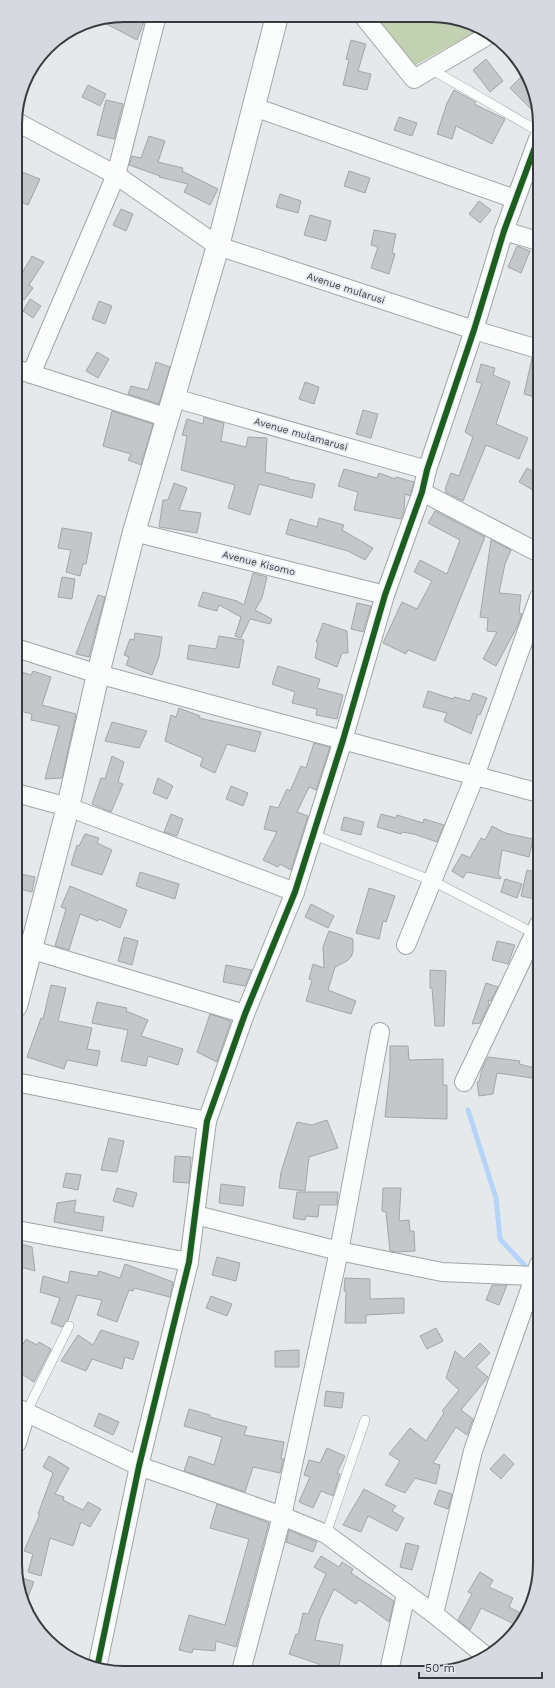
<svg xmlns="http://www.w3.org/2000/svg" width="555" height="1688" font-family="'Work Sans',sans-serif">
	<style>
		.forest { fill: #c3d1b3 }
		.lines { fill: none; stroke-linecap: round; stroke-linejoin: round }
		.stream { stroke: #b6d4f7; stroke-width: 5 }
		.building { fill: #c4c7c9; stroke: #a3a6a8 }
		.service-casing { stroke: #a2a4a7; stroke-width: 10 }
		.minor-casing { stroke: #a2a4a7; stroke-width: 20 }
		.tertiary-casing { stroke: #a2a4a7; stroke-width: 24 }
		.service { stroke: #fbfcfc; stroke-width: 9 }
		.minor { stroke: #fbfcfc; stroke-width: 18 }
		.tertiary { stroke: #fbfcfc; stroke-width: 22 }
		.cycleway-casing { stroke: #e4e8ee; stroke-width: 8 }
		.cycleway { stroke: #1b5e20; stroke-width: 6 }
		.labels { text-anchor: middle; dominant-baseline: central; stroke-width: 3.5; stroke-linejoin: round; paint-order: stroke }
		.street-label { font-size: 10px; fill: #383a3d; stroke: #e4e8ee }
		.rim { fill: none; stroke: #383a3d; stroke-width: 2 }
	</style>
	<rect width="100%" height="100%" fill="#e6e9ec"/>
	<polygon class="forest" points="370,17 452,17 477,31 412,67"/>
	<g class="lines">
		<polyline class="stream" points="468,1110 496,1198 500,1239 529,1270"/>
	</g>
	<g class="building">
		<polygon points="124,15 135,15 145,20 137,40 99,20"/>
		<polygon points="351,40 366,44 358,71 371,74 367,90 343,85 349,60 346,59"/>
		<polygon points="486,59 503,81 490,92 473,70"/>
		<polygon points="523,75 538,103 538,116 510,88"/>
		<polygon points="88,85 106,94 100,106 82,97"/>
		<polygon points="454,90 476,102 474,104 505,119 492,144 456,126 452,139 437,134 447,103"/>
		<polygon points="106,100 123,104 114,139 97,135"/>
		<polygon points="399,117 417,123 412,136 394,130"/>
		<polygon points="149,136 165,141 158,162 183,168 182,171 218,189 210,205 184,192 188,184 159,177 160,176 129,165 132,156 141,158"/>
		<polygon points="349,171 370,178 365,193 344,186"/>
		<polygon points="22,172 40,179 28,205 15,199 15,187"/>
		<polygon points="280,194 301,201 298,213 276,207"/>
		<polygon points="479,201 491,210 480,223 469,214"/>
		<polygon points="121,209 133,214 126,231 113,225"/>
		<polygon points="310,215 331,221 326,241 304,235"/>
		<polygon points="374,230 396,234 392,253 395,254 389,274 371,268 378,247 371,245"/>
		<polygon points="517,246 530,251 521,273 508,267"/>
		<polygon points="32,256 44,262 29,285 33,288 24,300 21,298 15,308 15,275 19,278"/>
		<polygon points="30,299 41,306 33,318 23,311"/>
		<polygon points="99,301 112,306 105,324 92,319"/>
		<polygon points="97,352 109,359 98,378 86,371"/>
		<polygon points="532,358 538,359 538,398 524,394"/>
		<polygon points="156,362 170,367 159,404 128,394 131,386 148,390"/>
		<polygon points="481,364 495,368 493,375 510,382 496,424 528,438 519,459 486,445 463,501 445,492 447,489 445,489 451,473 459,476 473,437 465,432 482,383 476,382"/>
		<polygon points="305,382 319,387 314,404 299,399"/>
		<polygon points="363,410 378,414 371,438 356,434"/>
		<polygon points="112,411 153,424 141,465 128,460 131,454 103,446"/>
		<polygon points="204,417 224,423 221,441 246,447 248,437 267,438 265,472 289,478 288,479 315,484 312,498 259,484 250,515 228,508 235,485 181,470 187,436 182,435 187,419 203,424"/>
		<polygon points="527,468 538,474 538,493 519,482"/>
		<polygon points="344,469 377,478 379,473 395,479 396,477 414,482 410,496 405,494 404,511 401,519 354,510 358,492 338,486"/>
		<polygon points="174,483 187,488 179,510 201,513 197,533 159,527 163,500 168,500"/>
		<polygon points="435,511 485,537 435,661 408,650 406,654 383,643 402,602 417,609 432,581 414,572 420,560 447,574 460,540 428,523"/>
		<polygon points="319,518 344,525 342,530 373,548 365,560 348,551 286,534 290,519 317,527"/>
		<polygon points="62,528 92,533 86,564 83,564 80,576 66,572 71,550 58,548"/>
		<polygon points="491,540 511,550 505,564 499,593 521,595 519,613 522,614 517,627 496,666 483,659 497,632 487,631 488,618 480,617"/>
		<polygon points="253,573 267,577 262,598 255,610 272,619 270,624 250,619 241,638 235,636 241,617 219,605 217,611 198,606 203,592 237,601 244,605"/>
		<polygon points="62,577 75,579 72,599 58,597"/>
		<polygon points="98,595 105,597 89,657 76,654"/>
		<polygon points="357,603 371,606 363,632 351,629"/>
		<polygon points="323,623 347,631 348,653 342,653 337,667 315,658 318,643 316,642"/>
		<polygon points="135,633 162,637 159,657 152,675 126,665 129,657 124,655 130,639 134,640"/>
		<polygon points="219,636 244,640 239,668 187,659 189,645 216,649"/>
		<polygon points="278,666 320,679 317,688 343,695 337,719 316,715 317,709 292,703 295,692 272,684"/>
		<polygon points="16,670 31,675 33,671 51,677 42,705 76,714 62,778 45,779 59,726 31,720 32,714 16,710"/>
		<polygon points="428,691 453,699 454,697 470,701 473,693 487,698 480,715 478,714 471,734 444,721 447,713 423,707"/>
		<polygon points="179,708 200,716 199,718 261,732 255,752 227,744 215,773 200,766 203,758 165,741 171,715 176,717"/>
		<polygon points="112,722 147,731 139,748 105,741"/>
		<polygon points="314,743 330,747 316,790 309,787 297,812 308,816 291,870 280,864 278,867 263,860 277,832 264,829 270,806 278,808 287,789 290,791 301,766 306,768"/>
		<polygon points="112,756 124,762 118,782 123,784 111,812 92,804 101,778 105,779"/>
		<polygon points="158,778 173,786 167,799 153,793"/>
		<polygon points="231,786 248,793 243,806 226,799"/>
		<polygon points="171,814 183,819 177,836 164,832"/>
		<polygon points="381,814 396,818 397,815 423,823 424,819 444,825 437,842 414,834 402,832 401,834 377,827"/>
		<polygon points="344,817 364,822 361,835 341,830"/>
		<polygon points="492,826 505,833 533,839 529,857 502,850 498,875 501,877 500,879 467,872 463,878 452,871 462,854 470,858 481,838 485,840"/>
		<polygon points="85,834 99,838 97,843 112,850 102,875 71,865 77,845 79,846"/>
		<polygon points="527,870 539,873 539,900 521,896"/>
		<polygon points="140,872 179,884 175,899 136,886"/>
		<polygon points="16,873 35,877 32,892 16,888"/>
		<polygon points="505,879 522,884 517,898 501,892"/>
		<polygon points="70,886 127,910 120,928 99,919 98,921 80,914 69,950 55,946 66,909 61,907"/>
		<polygon points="369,888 395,896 386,922 383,921 379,939 356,933"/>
		<polygon points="311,904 334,916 328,928 305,917"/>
		<polygon points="329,931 353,939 353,952 351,957 347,961 335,967 328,990 356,1001 351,1014 306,1001 312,980 309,979 313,964 324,968 323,947"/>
		<polygon points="124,937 138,941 132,965 118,961"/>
		<polygon points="497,941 515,945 508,964 492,960"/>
		<polygon points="226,965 252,970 245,986 223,982"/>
		<polygon points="430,970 446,971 444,1026 435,1026 432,988 430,988"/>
		<polygon points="486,983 498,987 491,1001 488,1000 489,1005 480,1023 472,1024"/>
		<polygon points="51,985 66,988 58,1021 92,1028 87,1049 100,1051 97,1066 67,1060 64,1069 27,1057 41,1018 43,1019"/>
		<polygon points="97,1002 127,1008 126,1011 148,1020 141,1036 183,1049 178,1065 148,1056 146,1066 121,1061 128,1030 92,1023"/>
		<polygon points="210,1014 231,1021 217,1062 197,1052"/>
		<polygon points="390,1046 408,1046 409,1060 443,1059 443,1085 447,1085 447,1119 385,1117 390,1070"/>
		<polygon points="488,1057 520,1061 519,1064 539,1069 539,1079 497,1073 493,1094 479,1096 477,1082 479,1082 482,1069"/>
		<polygon points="327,1120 338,1148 309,1157 305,1191 279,1188 281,1172 297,1122 312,1125"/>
		<polygon points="109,1138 124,1141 117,1172 101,1170"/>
		<polygon points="175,1156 191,1157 189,1183 173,1182"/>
		<polygon points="66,1173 81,1175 78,1190 63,1187"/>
		<polygon points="221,1184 245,1187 243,1206 219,1203"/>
		<polygon points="117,1188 137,1193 133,1207 113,1201"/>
		<polygon points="383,1188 401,1188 399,1221 409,1220 410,1231 414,1231 415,1251 397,1252 390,1251 386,1212 382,1211"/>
		<polygon points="297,1192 338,1192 337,1205 319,1205 318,1217 306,1216 305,1220 293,1218"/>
		<polygon points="76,1200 74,1212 104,1217 102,1231 54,1222 57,1203"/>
		<polygon points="17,1243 32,1247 35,1271 17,1266"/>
		<polygon points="217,1257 240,1263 236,1281 212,1275"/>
		<polygon points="125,1264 173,1282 170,1297 134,1288 133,1291 129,1290 117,1322 97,1315 102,1300 77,1295 68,1320 62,1327 51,1323 60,1298 40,1292 43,1276 68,1283 70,1271 97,1276 99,1271 120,1278"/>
		<polygon points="345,1278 370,1279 370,1299 404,1298 404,1313 366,1315 366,1323 345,1323 346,1291 344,1291"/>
		<polygon points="492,1285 507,1285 499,1305 486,1300"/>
		<polygon points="211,1296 232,1304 227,1316 206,1308"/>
		<polygon points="436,1328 443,1341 427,1349 420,1336"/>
		<polygon points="101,1330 139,1342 133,1360 125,1357 122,1369 92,1359 86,1371 61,1361 78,1335 93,1345"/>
		<polygon points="26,1339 37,1345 39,1342 51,1349 34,1382 17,1371 17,1355"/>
		<polygon points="480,1343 490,1353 476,1367 488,1377 461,1410 473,1419 467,1435 456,1427 433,1463 440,1465 436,1484 415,1478 405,1493 385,1485 400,1461 389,1454 410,1428 426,1441 444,1413 442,1411 459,1390 446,1378 455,1351 464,1359"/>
		<polygon points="299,1350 299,1367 275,1367 275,1351"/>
		<polygon points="326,1391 344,1393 342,1408 324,1406"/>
		<polygon points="189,1409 210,1415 210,1417 247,1427 244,1435 284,1442 281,1459 284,1459 280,1473 253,1467 245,1492 184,1471 189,1456 214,1465 222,1437 184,1426"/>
		<polygon points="99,1413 119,1422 113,1435 94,1426"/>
		<polygon points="327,1448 345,1456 337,1473 340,1474 333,1496 321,1491 313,1508 299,1502 310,1477 304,1475 309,1460 320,1463"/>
		<polygon points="504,1454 514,1464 501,1479 490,1469"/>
		<polygon points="49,1456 69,1468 55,1494 64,1497 63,1500 83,1510 88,1502 101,1509 90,1527 81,1522 73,1546 50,1538 41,1576 28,1572 33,1554 24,1551 40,1514 38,1514 53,1473 43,1467"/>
		<polygon points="364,1489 396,1506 392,1511 404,1518 397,1531 368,1516 361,1532 343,1525"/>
		<polygon points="439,1490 452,1494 448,1509 434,1504"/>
		<polygon points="217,1504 269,1523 236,1647 216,1641 215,1651 193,1649 192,1653 179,1650 189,1615 225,1625 249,1539 210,1528"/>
		<polygon points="289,1530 317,1542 313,1552 286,1542"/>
		<polygon points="406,1543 419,1546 412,1570 400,1567"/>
		<polygon points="321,1556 339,1567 342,1562 353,1569 351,1573 394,1601 389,1622 359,1600 356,1604 334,1589 320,1619 315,1640 343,1645 338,1671 318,1671 319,1664 289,1654 296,1634 298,1635 303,1613 308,1614 326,1574 314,1567"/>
		<polygon points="480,1572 493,1580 489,1587 513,1598 509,1607 519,1612 514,1624 481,1608 470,1630 458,1620 472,1594 468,1592"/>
		<polygon points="17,1576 34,1582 26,1602 17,1585"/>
	</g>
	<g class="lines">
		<defs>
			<g id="service">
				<polyline points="431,69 538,131"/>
				<polyline points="314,835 433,881 537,935"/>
				<polyline points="26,1413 69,1326"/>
				<polyline points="326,1534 365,1420"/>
			</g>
			<g id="minor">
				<polyline points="364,17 414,79 487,36"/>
				<polyline points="254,107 515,199"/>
				<polyline points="15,121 116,175 218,246 474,330 538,349"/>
				<polyline points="504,231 538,241"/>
				<polyline points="16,369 168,418"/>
				<polyline points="31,374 116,175 157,15"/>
				<polyline points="174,398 427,470"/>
				<polyline points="422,492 539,553"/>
				<polyline points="134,532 385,595"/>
				<polyline points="16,648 98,674 539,793"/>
				<polyline points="16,793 68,807 295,892"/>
				<polyline points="16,945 245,1014"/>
				<polyline points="406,945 475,776 539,597"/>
				<polyline points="16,1082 207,1121"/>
				<polyline points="464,1082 539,924"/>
				<polyline points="196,1215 339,1251 442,1272 534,1276"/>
				<polyline points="17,1230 189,1262"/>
				<polyline points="17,1408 139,1466 282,1516 326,1534 434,1614 487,1657"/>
				<polyline points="17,1443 26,1413"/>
				<polyline points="434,1614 473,1451 539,1264"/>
				<polyline points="97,1668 139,1466 189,1262 207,1121 245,1014 295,892 343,740 385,595 422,492 427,470 474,330 504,231 538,139"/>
				<polyline points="241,1671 282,1516 339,1251 380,1032"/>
				<polyline points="389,1671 406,1594"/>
			</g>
			<polyline id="tertiary" points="16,1006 68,807 98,674 134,532 218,246 277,16"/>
		</defs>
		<use href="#service" class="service-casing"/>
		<use href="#minor" class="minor-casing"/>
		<use href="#tertiary" class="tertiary-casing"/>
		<use href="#service" class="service"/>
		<use href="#minor" class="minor"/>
		<use href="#tertiary" class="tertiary"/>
		<defs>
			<polyline id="cycleway" points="97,1668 139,1466 189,1262 207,1121 245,1014 295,892 343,740 385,595 422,492 427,470 474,330 504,231 538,139"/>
		</defs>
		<use href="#cycleway" class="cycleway-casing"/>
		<use href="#cycleway" class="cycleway"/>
	</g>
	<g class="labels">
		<g class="street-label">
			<text transform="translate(346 288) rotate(18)">Avenue mularusi</text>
			<text transform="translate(301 434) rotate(16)">Avenue mulamarusi</text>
			<text transform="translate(259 563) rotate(14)">Avenue Kisomo</text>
		</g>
	</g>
	<path d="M0 0H555V1688H0ZM124 22H431A102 102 0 0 1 533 124V1564A102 102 0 0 1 431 1666H124A102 102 0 0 1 22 1564V124A102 102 0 0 1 124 22Z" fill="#d6dae0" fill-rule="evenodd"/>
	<path class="rim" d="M124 22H431A102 102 0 0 1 533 124V1564A102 102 0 0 1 431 1666H124A102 102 0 0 1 22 1564V124A102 102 0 0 1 124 22Z"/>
	<path d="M419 1672v6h123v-6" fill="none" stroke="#383a3d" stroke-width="2"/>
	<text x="425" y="1672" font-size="12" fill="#383a3d" stroke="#e4e8ee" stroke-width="3" paint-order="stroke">50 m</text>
</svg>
